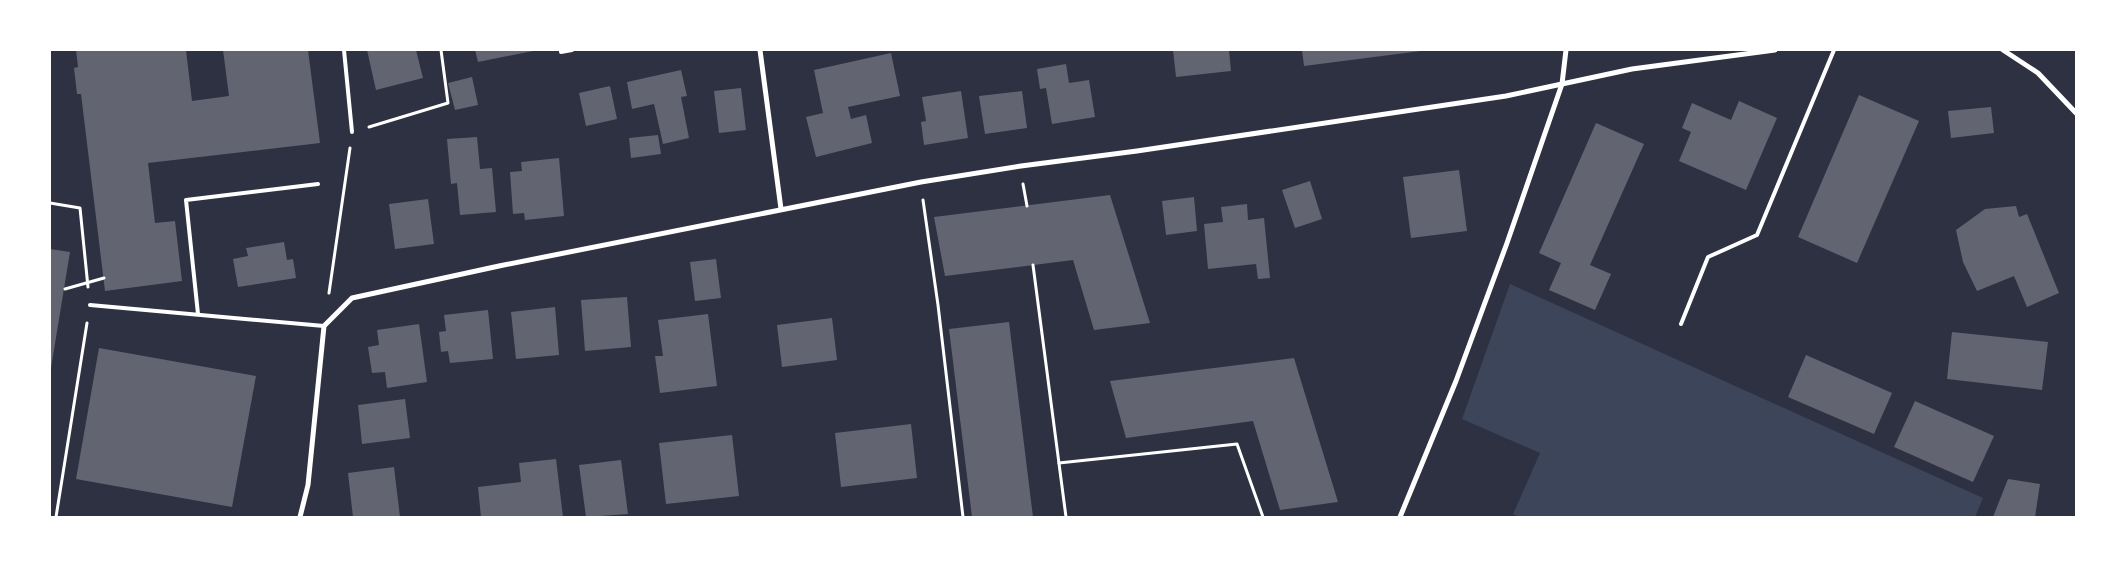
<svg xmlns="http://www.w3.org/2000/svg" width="2126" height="567" font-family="Quicksand,sans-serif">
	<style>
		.green { fill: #3c4559 }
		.building { fill: #626471 }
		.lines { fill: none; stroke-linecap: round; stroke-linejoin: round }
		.path { stroke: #fff; stroke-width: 3 }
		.service { stroke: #fff; stroke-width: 4 }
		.minor { stroke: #fff; stroke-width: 5 }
	</style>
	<rect width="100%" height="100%" fill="#2d3142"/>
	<polygon class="green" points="1510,284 1983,498 1975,517 1518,517 1513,514 1540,453 1462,419"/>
	<g class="building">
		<polygon points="76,50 186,50 192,101 229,96 223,50 308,50 320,143 148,163 155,223 175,221 182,281 105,291 81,94 77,94 74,68 78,67"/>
		<polygon points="367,50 416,50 423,78 376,90"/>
		<polygon points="475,50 533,50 533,51 478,62"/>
		<polygon points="1173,50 1229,50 1231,71 1176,77"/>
		<polygon points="1302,50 1421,50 1421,51 1304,66"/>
		<polygon points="891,53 900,96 848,107 851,119 866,115 872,143 816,157 806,117 823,113 814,70"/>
		<polygon points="1066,64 1069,83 1089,80 1095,117 1052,124 1046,88 1040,89 1037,69"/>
		<polygon points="681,70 687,96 681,97 689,138 663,144 654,104 632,109 627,82"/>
		<polygon points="472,77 478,105 455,110 448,83"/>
		<polygon points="610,86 617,119 586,126 579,93"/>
		<polygon points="741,88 746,130 719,133 714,91"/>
		<polygon points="961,91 968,138 924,145 921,122 926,121 922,97"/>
		<polygon points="1022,91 1027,128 985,134 979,96"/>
		<polygon points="1859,95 1919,121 1857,263 1798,237"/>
		<polygon points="1739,101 1777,118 1746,190 1679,161 1691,132 1682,128 1692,103 1731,120"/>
		<polygon points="1991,107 1994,133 1951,138 1948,111"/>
		<polygon points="1596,123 1644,144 1590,265 1611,274 1595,310 1549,290 1561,263 1539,253"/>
		<polygon points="658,135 661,154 631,158 629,138"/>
		<polygon points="477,137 480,169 492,168 496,212 460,215 457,183 451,184 447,139"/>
		<polygon points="559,158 564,216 525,220 524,213 513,214 510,172 522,171 521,162"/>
		<polygon points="1459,170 1467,231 1411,238 1403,177"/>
		<polygon points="1310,181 1322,219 1295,228 1282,190"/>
		<polygon points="1110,195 1150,323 1094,330 1073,260 945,276 934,217"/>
		<polygon points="1194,197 1197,231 1166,235 1162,201"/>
		<polygon points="428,199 434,244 395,249 389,204"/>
		<polygon points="1247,204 1248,220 1264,218 1270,278 1258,279 1256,264 1208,269 1204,224 1223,222 1221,207"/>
		<polygon points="2016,206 2019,217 2027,214 2059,293 2027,307 2014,276 1977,291 1963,262 1956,230 1985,209"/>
		<polygon points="284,242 287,260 293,259 296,278 238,287 233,259 248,256 246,248"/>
		<polygon points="50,249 70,252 51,368 50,368"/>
		<polygon points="716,259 721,298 695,301 690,262"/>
		<polygon points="627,297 631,347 585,351 581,300"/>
		<polygon points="555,307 559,355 516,359 511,312"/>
		<polygon points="488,310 493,359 450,363 448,351 441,352 439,332 446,331 444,315"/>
		<polygon points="708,314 717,386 660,393 655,356 663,356 658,320"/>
		<polygon points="832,318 837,360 782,367 777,325"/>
		<polygon points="1009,322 1033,517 972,517 949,329"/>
		<polygon points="419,324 427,382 387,388 385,372 372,373 368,347 379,345 377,330"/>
		<polygon points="1952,332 2048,342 2042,390 1947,379"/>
		<polygon points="99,348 256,376 232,507 76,479"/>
		<polygon points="1806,355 1892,393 1874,434 1788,397"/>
		<polygon points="1294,358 1338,502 1280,510 1253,421 1126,438 1110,381"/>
		<polygon points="405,399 410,438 362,444 358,405"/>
		<polygon points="1915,401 1994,436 1973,482 1894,447"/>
		<polygon points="911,424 917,478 841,487 835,433"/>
		<polygon points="732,435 739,496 666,504 659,443"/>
		<polygon points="556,459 563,517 481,517 478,487 521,482 519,463"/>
		<polygon points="621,460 628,514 586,517 579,465"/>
		<polygon points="394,467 400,517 353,517 348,473"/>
		<polygon points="2008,479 2040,484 2035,517 1993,517"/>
	</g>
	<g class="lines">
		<g class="path">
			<polyline points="369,127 448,103 441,50"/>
			<polyline points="1023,184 1027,206"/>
			<polyline points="923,200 938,305 963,517"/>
			<polyline points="50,203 80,208 88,287"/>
			<polyline points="1033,265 1066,517"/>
			<polyline points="65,289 104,278"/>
			<polyline points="329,293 350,148"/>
			<polyline points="1059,463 1237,444 1263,517"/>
			<polyline points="56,517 87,323"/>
		</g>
		<g class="service">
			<polyline points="344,50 352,132"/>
			<polyline points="561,50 561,52 572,50"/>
			<polyline points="90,305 324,326"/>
			<polyline points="198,314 186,200 318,184"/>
			<polyline points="1681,324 1708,257 1757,235 1834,50"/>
		</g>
		<g class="minor">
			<polyline points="760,50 781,209"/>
			<polyline points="2003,50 2038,73 2076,113"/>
			<polyline points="300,517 308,485 324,326 352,298 499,266 921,182 1021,166 1137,151 1506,96 1632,69 1775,50"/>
			<polyline points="1400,517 1456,381 1507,243 1562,84 1566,50"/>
		</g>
	</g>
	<rect width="2126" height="567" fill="none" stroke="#ffffff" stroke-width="102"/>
</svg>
